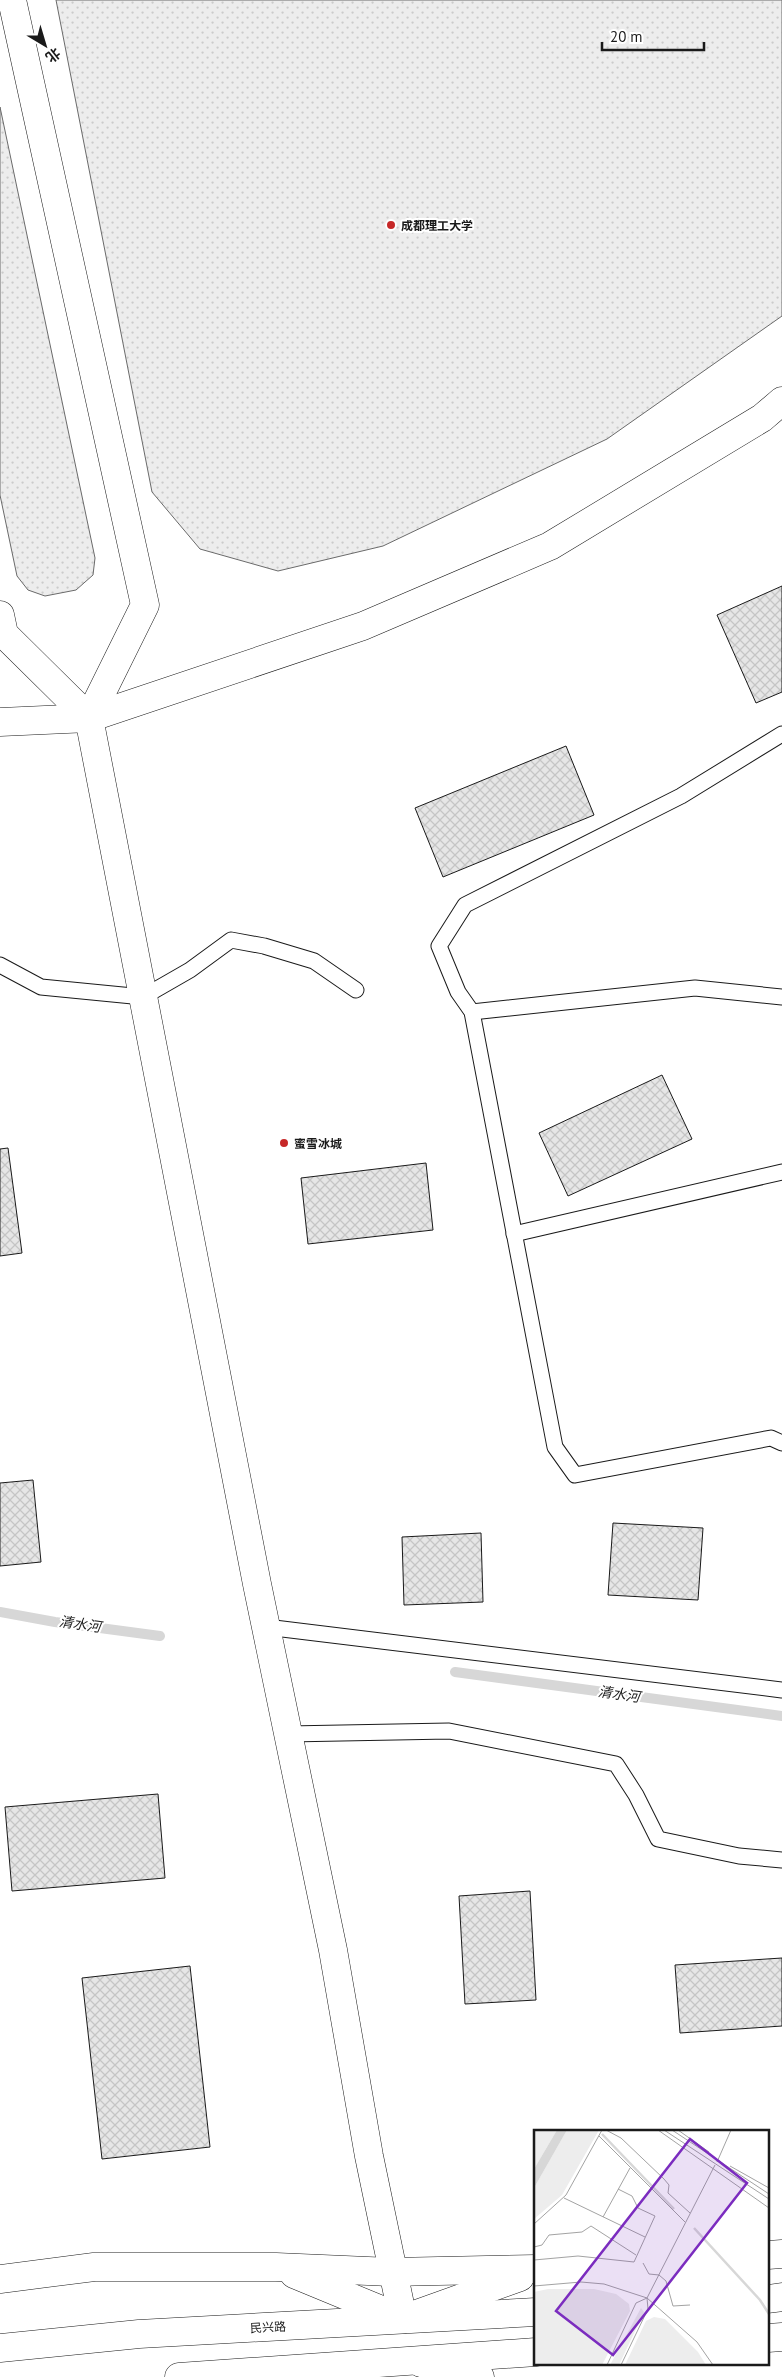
<svg xmlns="http://www.w3.org/2000/svg" width="782" height="2377" font-family="'PT Sans','Noto Sans SC',sans-serif">
	<style>
		.grass { fill: url(#grass-dots); stroke: #6a6a6a }
		.lines { fill: none; stroke-linecap: round; stroke-linejoin: round }
		.stream { stroke: #d7d7d7; stroke-width: 10 }
		.building { fill: url(#building-cross-hatch); stroke: #1a1a1a }
		.service-casing { stroke: #1a1a1a; stroke-width: 17 }
		.minor-casing { stroke: #1a1a1a; stroke-width: 29 }
		.tertiary-casing { stroke: #1a1a1a; stroke-width: 29 }
		.secondary-casing { stroke: #1a1a1a; stroke-width: 29 }
		.service { stroke: #fff; stroke-width: 15 }
		.minor { stroke: #fff; stroke-width: 28 }
		.tertiary { stroke: #fff; stroke-width: 28 }
		.secondary { stroke: #fff; stroke-width: 28 }
		.poi-dot { fill: #c62828; stroke: #fff; stroke-width: 2 }
		.labels { text-anchor: middle; dominant-baseline: central; stroke-width: 4; stroke-linejoin: round; paint-order: stroke }
		.poi-label { font-size: 12px; font-weight: bold; fill: #1a1a1a; stroke: #fff; text-anchor: start }
		.street-label { font-size: 12px; fill: #1a1a1a; stroke: #fff }
		.water-label { font-size: 14px; font-style: italic; fill: #1a1a1a; stroke: #fff }
		.inset-river { fill: none; stroke: #d7d7d7; stroke-width: 2.5 }
		.inset-road { fill: none; stroke: #a3a3a3; stroke-width: 1 }
		.view { fill: #7b2cbf; fill-opacity: 0.15; stroke: #7b2cbf; stroke-width: 2.5 }
		.inset-edge { fill: none; stroke: #1a1a1a; stroke-width: 2.5 }
	</style>
	<defs>
		<pattern id="grass-dots" width="8" height="8" patternUnits="userSpaceOnUse" patternTransform="scale(1.25)"><rect width="8" height="8" fill="#ededed"/><path d="M2 2h.1M6 6h.1" fill="none" stroke="#cbcbcb" stroke-width="1.8" stroke-linecap="round"/></pattern>
		<pattern id="building-cross-hatch" width="8" height="8" patternUnits="userSpaceOnUse" patternTransform="scale(1.25)"><rect width="8" height="8" fill="#e6e6e6"/><path d="M0 0l8 8M0 8l8-8" fill="none" stroke="#c5c5c5"/></pattern>
	</defs>
	<rect width="100%" height="100%" fill="#fff"/>
	<g class="grass">
		<polygon points="56,0 782,0 782,316 607,439 383,546 278,571 200,549 152,492"/>
		<polygon points="0,107 95,558 93,575 76,590 45,596 28,590 17,576 0,495"/>
	</g>
	<g class="lines">
		<g class="stream">
			<polyline points="0,1612 55,1622 160,1636"/>
			<polyline points="455,1672 782,1716"/>
		</g>
	</g>
	<g class="building">
		<polygon points="782,586 782,692 756,703 717,615"/>
		<polygon points="566,746 594,815 443,877 415,808"/>
		<polygon points="662,1075 692,1139 568,1196 539,1133"/>
		<polygon points="8,1148 22,1253 0,1256 0,1149"/>
		<polygon points="426,1163 433,1230 308,1244 301,1178"/>
		<polygon points="33,1480 41,1562 0,1566 0,1483"/>
		<polygon points="613,1523 703,1528 698,1600 608,1595"/>
		<polygon points="481,1533 483,1602 404,1605 402,1537"/>
		<polygon points="158,1794 165,1878 12,1891 5,1807"/>
		<polygon points="530,1891 536,2000 465,2004 459,1896"/>
		<polygon points="782,1958 782,2026 680,2033 675,1965"/>
		<polygon points="190,1966 210,2147 102,2159 82,1978"/>
	</g>
	<g class="lines">
		<defs>
			<g id="service">
				<polyline points="782,734 681,796 465,905 439,946 458,992 472,1012 555,1447 575,1475 771,1438 782,1443"/>
				<polyline points="0,965 41,987 143,997 190,970 231,940 264,946 314,961 356,990"/>
				<polyline points="472,1012 695,988 782,997"/>
				<polyline points="514,1234 782,1172"/>
				<polyline points="266,1627 782,1690"/>
				<polyline points="288,1734 449,1731 616,1764 636,1795 658,1839 739,1856 782,1860"/>
			</g>
			<g id="minor">
				<polyline points="12,0 145,605 89,718"/>
				<polyline points="0,615 4,634 89,718 257,1584 333,1950 369,2156 403,2319"/>
				<polyline points="0,722 89,718 363,626 550,546 762,418 782,401"/>
			</g>
			<g id="tertiary">
				<polyline points="768,2255 782,2254"/>
				<polyline points="294,2274 403,2319 520,2277"/>
				<polyline points="0,2279 94,2267 276,2267 391,2272 536,2269"/>
				<polyline points="421,2363 480,2377"/>
			</g>
			<g id="secondary">
				<polyline points="768,2299 782,2297"/>
				<polyline points="768,2338 782,2337"/>
				<polyline points="0,2348 139,2334 536,2312"/>
				<polyline points="179,2377 536,2352"/>
			</g>
		</defs>
		<use href="#service" class="service-casing"/>
		<use href="#minor" class="minor-casing"/>
		<use href="#tertiary" class="tertiary-casing"/>
		<use href="#secondary" class="secondary-casing"/>
		<use href="#service" class="service"/>
		<use href="#minor" class="minor"/>
		<use href="#tertiary" class="tertiary"/>
		<use href="#secondary" class="secondary"/>
	</g>
	<g class="poi-dot">
		<circle cx="391" cy="225" r="5"/>
		<circle cx="284" cy="1143" r="5"/>
	</g>
	<g class="labels">
		<g class="poi-label">
			<text x="401" y="225">成都理工大学</text>
			<text x="294" y="1143">蜜雪冰城</text>
		</g>
		<g class="street-label">
			<text transform="translate(268 2327) rotate(-3)">民兴路</text>
		</g>
		<g class="water-label">
			<text transform="translate(80 1624) rotate(8)">清水河</text>
			<text transform="translate(619 1694) rotate(8)">清水河</text>
		</g>
	</g>
	<g transform="translate(534 2130)">
		<rect width="235" height="235" fill="#fff"/>
		<path d="M0 0H23L0 39ZM33 0H65L28 65 0 89V58ZM14 159H60L82 164 95 174 96 181 68 235H0V162ZM107 178 110 182 85 235H76ZM120 187 131 189 164 222 172 235H91L112 191Z" fill="#ededed"/>
		<path d="M23 0H33L0 58V39Z" fill="#d7d7d7"/>
		<path class="inset-river" d="M68 4 140 79M160 98 226 170 235 184"/>
		<path class="inset-road" d="M72 0 87 8 130 49 135 55 134 63 156 83M124 0 235 78M130 0 235 69M138 0 235 64M144 0 175 22M65 6 151 92M183 32 197 0M196 36 235 58M30 68 111 107M69 87 96 38M0 94 32 65 68 0M0 117 8 115 15 105 48 102 57 96 102 125M0 130 44 126 100 132 121 86 104 78 98 66 84 59M109 133 115 144 125 145 132 151 139 176 156 175M0 156 47 152 70 154 113 168 163 212 179 235M73 235 102 173 113 168M87 235 114 179 113 168 181 35"/>
		<path class="view" d="M156 9 213 53 79 225 22 181Z"/>
		<rect width="235" height="235" class="inset-edge"/>
	</g>
	<g transform="translate(45 45) rotate(142)" stroke="#ffffff" stroke-width="4" paint-order="stroke">
	<path d="M0-4L9 19L0 12L-9 19Z" fill="#1a1a1a"/>
	<text y="-8" font-size="14" font-weight="bold" text-anchor="middle" fill="#1a1a1a">北</text>
	</g>
	<path d="M602 42v8h102v-8" fill="none" stroke="#1a1a1a" stroke-width="2.5"/>
	<text x="610" y="42" font-size="15" fill="#1a1a1a" stroke="#ffffff" stroke-width="4" paint-order="stroke">20 m</text>
</svg>
